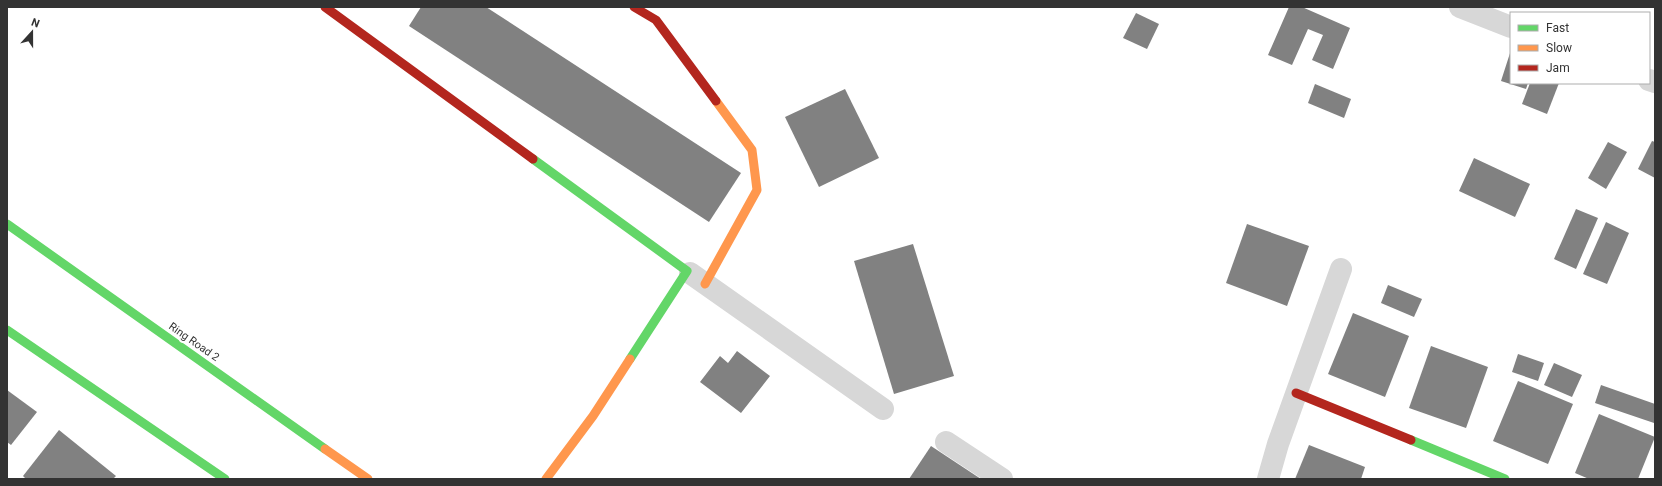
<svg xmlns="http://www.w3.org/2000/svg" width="1662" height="486" font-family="Roboto,sans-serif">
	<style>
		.building { fill: #818181 }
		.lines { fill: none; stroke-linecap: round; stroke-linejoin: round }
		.street { stroke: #d7d7d7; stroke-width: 22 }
		.fast { stroke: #63d668; stroke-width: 9 }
		.slow { stroke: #ff974d; stroke-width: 9 }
		.jam { stroke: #b3261e; stroke-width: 9 }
		.labels { text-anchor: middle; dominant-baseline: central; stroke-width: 4; stroke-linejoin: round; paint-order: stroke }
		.street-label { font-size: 11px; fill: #333; stroke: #fff }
	</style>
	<rect width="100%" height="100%" fill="#fff"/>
	<g class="building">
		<polygon points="421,7 486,7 741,173 709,222 409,26"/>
		<polygon points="1289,7 1302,7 1350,28 1333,69 1312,60 1323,35 1308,29 1292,65 1268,55"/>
		<polygon points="1136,13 1159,24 1147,49 1123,38"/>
		<polygon points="1511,50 1511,83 1528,83 1526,89 1501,81"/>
		<polygon points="1530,83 1559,83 1547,114 1522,104"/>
		<polygon points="1315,84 1351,99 1344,118 1308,103"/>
		<polygon points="845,89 879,158 819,187 785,117"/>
		<polygon points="1652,141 1655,142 1655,178 1638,169"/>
		<polygon points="1608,142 1627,152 1606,189 1588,178"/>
		<polygon points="1474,158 1530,184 1515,217 1459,191"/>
		<polygon points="1576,209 1598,218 1576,269 1554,259"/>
		<polygon points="1606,222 1629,233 1607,284 1583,274"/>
		<polygon points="1247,224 1309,246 1287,306 1226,283"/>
		<polygon points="913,244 954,376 894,394 854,261"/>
		<polygon points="1388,285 1422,299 1414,317 1381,303"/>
		<polygon points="1353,313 1409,336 1385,397 1328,374"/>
		<polygon points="1431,346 1488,367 1466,428 1409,408"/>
		<polygon points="737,351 770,376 741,413 700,382 720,356 728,363"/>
		<polygon points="1518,354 1544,363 1538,381 1512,372"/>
		<polygon points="1554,363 1582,375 1572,397 1544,385"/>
		<polygon points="1518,381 1573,404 1548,464 1493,441"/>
		<polygon points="1601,385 1655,404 1654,423 1595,403"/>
		<polygon points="7,390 37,412 11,445 7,442"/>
		<polygon points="1599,414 1655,437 1638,479 1589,479 1575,473"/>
		<polygon points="59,430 116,476 113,479 26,479 23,476"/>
		<polygon points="1309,445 1365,467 1361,479 1295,479"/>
		<polygon points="931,446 981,479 909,479"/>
	</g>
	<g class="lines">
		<g class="street">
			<polyline points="1460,7 1511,27"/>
			<polyline points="1649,80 1655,82"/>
			<polyline points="690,273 883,409"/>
			<polyline points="946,442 1002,479"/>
			<polyline points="1268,479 1278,444 1341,269"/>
		</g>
		<g class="fast">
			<polyline points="533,159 687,271 630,359"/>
			<polyline points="7,224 325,449"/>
			<polyline points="7,330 225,479"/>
			<polyline points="1411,440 1505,479"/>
		</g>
		<g class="slow">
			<polyline points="705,284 757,190 752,150 716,101"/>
			<polyline points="325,449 368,479"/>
			<polyline points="546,479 593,416 630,359"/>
		</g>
		<g class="jam">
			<polyline points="325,7 533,159"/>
			<polyline points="634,7 656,20 716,101"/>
			<polyline points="1296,393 1411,440"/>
		</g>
	</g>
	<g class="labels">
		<g class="street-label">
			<text transform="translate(194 342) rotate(35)">Ring Road 2</text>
		</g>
	</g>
	<rect width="1662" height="486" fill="none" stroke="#333333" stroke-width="16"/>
	<rect x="1510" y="12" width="140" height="72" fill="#ffffff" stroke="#adadad"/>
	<rect x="1518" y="25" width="20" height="6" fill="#63d668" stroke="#adadad"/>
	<text x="1546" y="32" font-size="12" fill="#333333">Fast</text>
	<rect x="1518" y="45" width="20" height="6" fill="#ff974d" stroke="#adadad"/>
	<text x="1546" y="52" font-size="12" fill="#333333">Slow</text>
	<rect x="1518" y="65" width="20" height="6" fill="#b3261e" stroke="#adadad"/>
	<text x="1546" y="72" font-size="12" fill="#333333">Jam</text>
	<g transform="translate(32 32) rotate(21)" stroke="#ffffff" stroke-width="3" paint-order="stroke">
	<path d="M0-3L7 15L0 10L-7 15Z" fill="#333333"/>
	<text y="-6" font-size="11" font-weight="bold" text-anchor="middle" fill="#333333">N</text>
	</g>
</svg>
